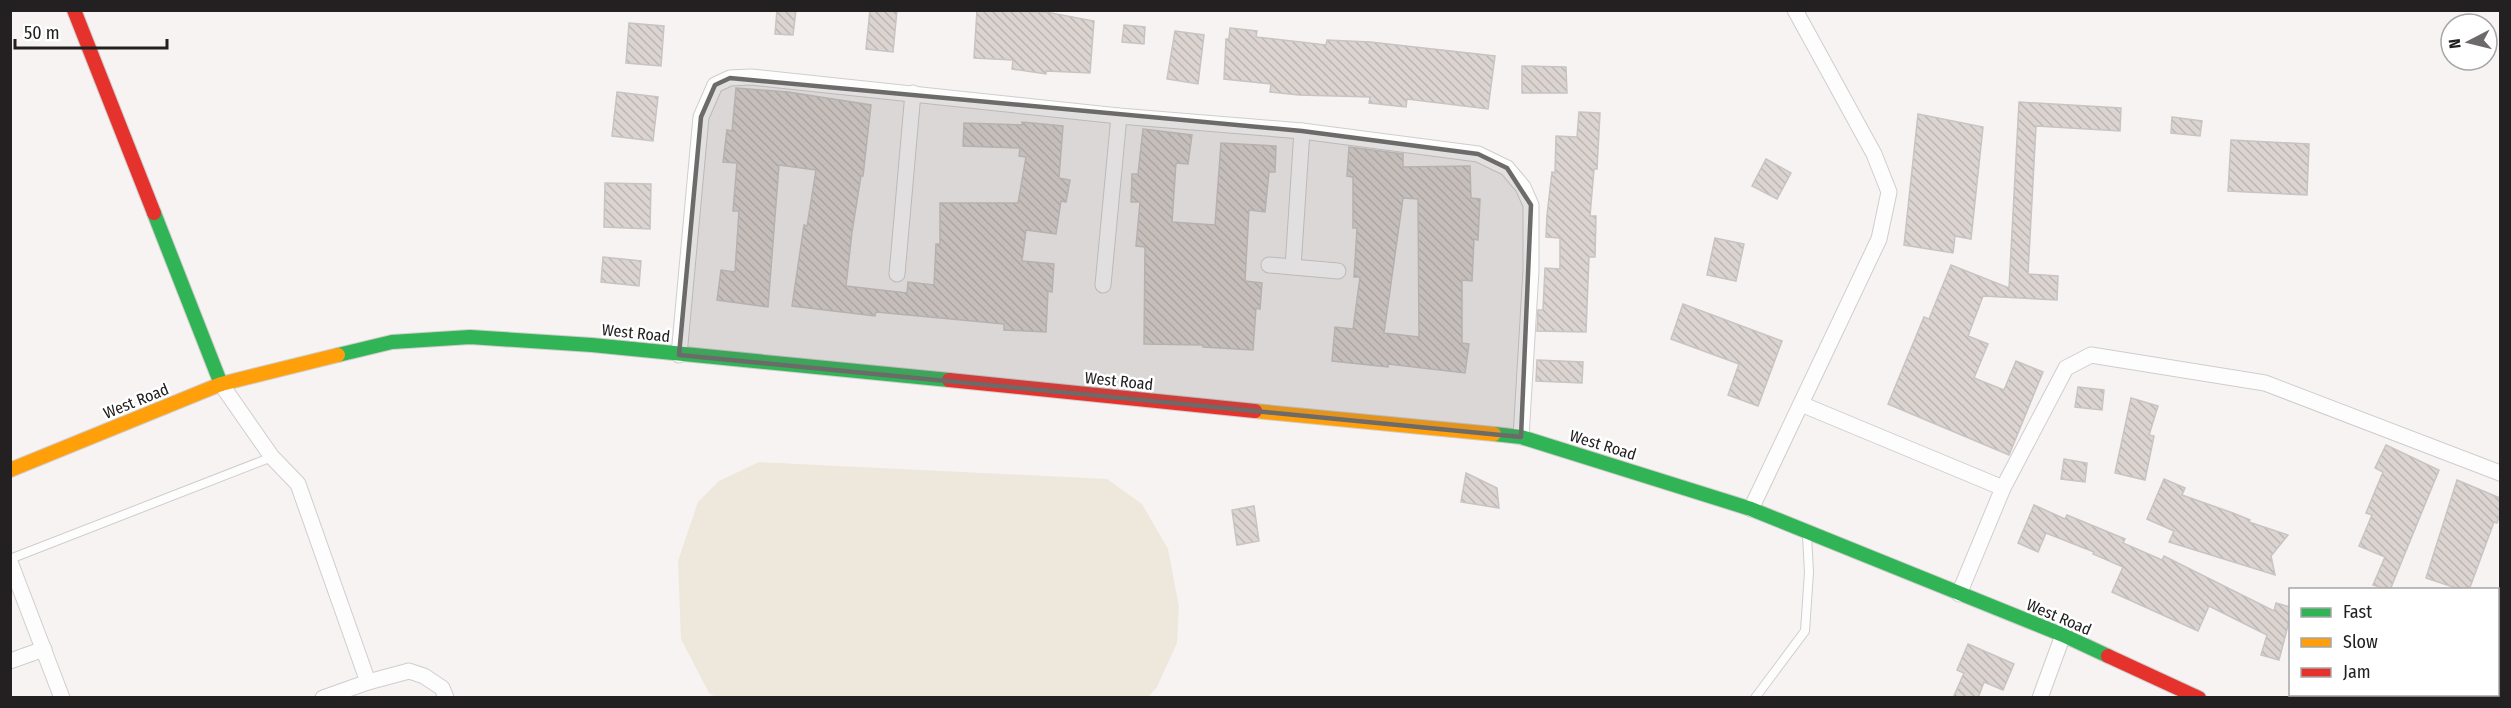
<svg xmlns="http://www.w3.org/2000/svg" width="2511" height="708" font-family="'Fira Sans Condensed',sans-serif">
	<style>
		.grass { fill: #eee7db }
		.building { fill: url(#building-back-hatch); stroke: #c7c4c4; stroke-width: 1.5; fill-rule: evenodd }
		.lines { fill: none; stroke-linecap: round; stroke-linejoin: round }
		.lane-casing { stroke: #d0cdcd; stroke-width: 10 }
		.street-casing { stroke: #d0cdcd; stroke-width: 17 }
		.fast-casing { stroke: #d0cdcd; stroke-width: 16 }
		.slow-casing { stroke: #d0cdcd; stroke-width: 16 }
		.jam-casing { stroke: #d0cdcd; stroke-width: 16 }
		.lane { stroke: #fefdfd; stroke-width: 8 }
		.street { stroke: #fefdfd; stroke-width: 15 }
		.fast { stroke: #30b455; stroke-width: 14 }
		.slow { stroke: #ff9f0a; stroke-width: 14 }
		.jam { stroke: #e5322d; stroke-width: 14 }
		.marked { fill: #6d6a6a; fill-opacity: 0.2; stroke: #6d6a6a; stroke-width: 4.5; stroke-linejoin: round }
		.labels { text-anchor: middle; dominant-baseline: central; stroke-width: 5; stroke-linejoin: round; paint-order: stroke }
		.street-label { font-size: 16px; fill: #222020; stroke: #fff }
	</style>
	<defs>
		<pattern id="building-back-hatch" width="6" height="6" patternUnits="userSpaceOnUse" patternTransform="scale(1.5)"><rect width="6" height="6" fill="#dcd4d0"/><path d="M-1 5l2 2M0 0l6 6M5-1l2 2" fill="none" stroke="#bcb6b2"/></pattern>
	</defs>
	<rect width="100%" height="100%" fill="#f7f3f3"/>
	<polygon class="grass" points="759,462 1107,479 1142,504 1168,549 1179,607 1177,643 1157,687 1147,698 717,698 709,693 681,639 678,561 698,502 719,481"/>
	<g class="building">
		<polygon points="777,10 796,10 793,35 775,34"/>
		<polygon points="870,10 897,10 893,52 866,49"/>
		<polygon points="977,10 1046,12 1094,21 1090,73 1046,71 1046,74 1012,69 1013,60 974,58"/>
		<polygon points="629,23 664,26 661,66 626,63"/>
		<polygon points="1124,25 1145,27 1144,44 1122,42"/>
		<polygon points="1230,28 1257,31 1256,37 1326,45 1327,40 1370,42 1495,56 1488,109 1407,99 1406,107 1369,103 1370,97 1299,95 1270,92 1271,84 1224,79 1226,39 1229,39"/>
		<polygon points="1175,31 1204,35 1198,84 1167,79"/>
		<polygon points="1522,66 1566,67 1567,93 1522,93"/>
		<polygon points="736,88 788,92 871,105 863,176 861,176 852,232 846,286 907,293 908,282 934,285 936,244 940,244 940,203 1018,203 1026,157 1019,156 1020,148 963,146 964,123 1022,125 1022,122 1063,126 1059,178 1070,180 1066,202 1061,201 1056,234 1026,230 1022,261 1054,264 1052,292 1048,291 1046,332 1004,330 1004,324 876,312 875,316 792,306 804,225 807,226 816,170 779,165 768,307 717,300 721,270 735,272 739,211 733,211 737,163 723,162 727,130 732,131"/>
		<polygon points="617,92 658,97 653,141 612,136"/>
		<polygon points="2019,102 2121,108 2120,131 2036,126 2028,274 2058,276 2057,300 1983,296 1968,336 1988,344 1974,378 2004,390 2016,361 2043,372 2009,455 1888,404 1924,317 1929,319 1951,265 2009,288"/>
		<polygon points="1579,112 1600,113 1597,169 1594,169 1590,216 1596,216 1595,257 1589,257 1586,332 1537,331 1538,310 1543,310 1545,268 1560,269 1560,238 1546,237 1547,215 1552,172 1555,173 1556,136 1577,137"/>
		<polygon points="1918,114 1983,127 1971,239 1955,236 1953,253 1904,245"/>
		<polygon points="2172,117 2202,121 2200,136 2171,133"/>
		<polygon points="1143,129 1192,135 1188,164 1176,163 1172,222 1215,225 1221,143 1276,146 1275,172 1269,172 1265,212 1249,210 1245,281 1262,283 1260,309 1256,308 1253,350 1203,347 1203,345 1144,344 1145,247 1136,246 1140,202 1131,202 1132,174 1138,174"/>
		<polygon points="2231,140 2309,144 2307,195 2228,191"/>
		<path d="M1349 147 1403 154V167L1470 166 1471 198 1480 199 1478 240 1474 239 1472 281 1462 280V343L1469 344 1465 373 1388 364V367L1332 361 1335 327 1353 329 1360 277H1354L1357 228H1353V177L1347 176ZM1403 198 1418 199 1419 337 1384 333Z"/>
		<polygon points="1766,159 1791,173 1777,199 1752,186"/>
		<polygon points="605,183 651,184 650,229 604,227"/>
		<polygon points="1715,238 1744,244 1736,281 1707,275"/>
		<polygon points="603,257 641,261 639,286 601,282"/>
		<polygon points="1683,304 1782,341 1758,406 1728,395 1739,364 1671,339"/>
		<polygon points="1537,360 1583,362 1582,383 1536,381"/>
		<polygon points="2078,387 2104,390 2102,410 2075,407"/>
		<polygon points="2131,398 2158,406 2149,435 2154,436 2145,480 2115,473"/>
		<polygon points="2386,445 2439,470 2390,590 2373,585 2385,557 2359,546 2372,515 2366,513 2383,472 2375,468"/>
		<polygon points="2064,459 2087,463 2085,482 2061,479"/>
		<polygon points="1466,473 1497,488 1499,508 1461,502"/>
		<polygon points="2164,479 2185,488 2182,495 2233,513 2250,520 2249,522 2288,535 2271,556 2275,575 2169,542 2174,531 2147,519"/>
		<polygon points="2457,480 2500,498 2500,514 2497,523 2494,522 2469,590 2462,590 2426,578"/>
		<polygon points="2034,505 2065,519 2067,515 2125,539 2123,543 2162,560 2164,556 2274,611 2276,603 2290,607 2290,618 2279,660 2261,655 2267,635 2209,606 2198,631 2112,592 2123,567 2093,554 2094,552 2046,533 2038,552 2018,543"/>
		<polygon points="1254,506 1259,541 1237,545 1232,510"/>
		<polygon points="1968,644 2014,664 2003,690 1984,682 1978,698 1953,698 1964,673 1957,670"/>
	</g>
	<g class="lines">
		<defs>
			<g id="lane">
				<polyline points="10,559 272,457"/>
				<polyline points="1755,698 1805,631 1809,572 1807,536"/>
			</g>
			<g id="street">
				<polyline points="1269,265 1338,271"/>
				<polyline points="1293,267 1302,131"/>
				<polyline points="897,274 913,93"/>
				<polyline points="1103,285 1119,116"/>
				<polyline points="679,355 701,117 715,85 730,78 751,77 1119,116 1302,131 1478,154 1507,168 1523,187 1531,205 1531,270 1521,437"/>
				<polyline points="221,384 272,457 298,484 368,682"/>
				<polyline points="1801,404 2003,488"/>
				<polyline points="1751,509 1879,239 1889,192 1874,154 1795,10"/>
				<polyline points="10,562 62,698"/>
				<polyline points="1959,594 2003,488 2066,368 2091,355 2265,383 2500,473"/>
				<polyline points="2498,635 2500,629"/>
				<polyline points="10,661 44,649"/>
				<polyline points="323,698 368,682 409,671 424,676 442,688 446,698"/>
				<polyline points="2040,698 2063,635"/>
				<polyline points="2467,698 2469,694"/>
			</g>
			<g id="fast">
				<polyline points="154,213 221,384"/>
				<polyline points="338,355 392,342 470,337 592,345 949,380"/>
				<polyline points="1494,434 1521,437 1751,509 2063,635 2108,656"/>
			</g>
			<g id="slow">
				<polyline points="1255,411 1494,434"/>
				<polyline points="10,470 221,384 338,355"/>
			</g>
			<g id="jam">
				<polyline points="74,10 154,213"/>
				<polyline points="949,380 1255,411"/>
				<polyline points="2108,656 2199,698"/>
			</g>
		</defs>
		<use href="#lane" class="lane-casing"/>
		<use href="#street" class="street-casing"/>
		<use href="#fast" class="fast-casing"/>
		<use href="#slow" class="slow-casing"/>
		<use href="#jam" class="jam-casing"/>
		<use href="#lane" class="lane"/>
		<use href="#street" class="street"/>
		<use href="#fast" class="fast"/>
		<use href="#slow" class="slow"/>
		<use href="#jam" class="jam"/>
	</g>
	<path class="marked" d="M730 78 1302 131 1478 154 1507 168 1531 205 1521 437 679 355 701 117 715 85Z"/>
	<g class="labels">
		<g class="street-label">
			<text transform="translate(636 333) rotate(6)">West Road</text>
			<text transform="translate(1119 381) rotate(6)">West Road</text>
			<text transform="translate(136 401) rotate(-22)">West Road</text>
			<text transform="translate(1603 445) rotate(17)">West Road</text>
			<text transform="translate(2059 617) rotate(23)">West Road</text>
		</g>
	</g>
	<rect width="2511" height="708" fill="none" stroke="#222020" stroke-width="24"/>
	<rect x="2289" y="588" width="210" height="108" fill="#ffffff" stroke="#a7a6a6" stroke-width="1.5"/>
	<rect x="2301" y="608" width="30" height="9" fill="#30b455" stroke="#a7a6a6" stroke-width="1.5"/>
	<text x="2343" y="618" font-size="18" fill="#222020">Fast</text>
	<rect x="2301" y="638" width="30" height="9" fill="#ff9f0a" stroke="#a7a6a6" stroke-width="1.5"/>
	<text x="2343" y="648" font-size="18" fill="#222020">Slow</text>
	<rect x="2301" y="668" width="30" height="9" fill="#e5322d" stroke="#a7a6a6" stroke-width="1.5"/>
	<text x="2343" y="678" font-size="18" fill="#222020">Jam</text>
	<g transform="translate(2469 42) rotate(263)"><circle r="28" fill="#ffffff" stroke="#a7a6a6" stroke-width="1.5"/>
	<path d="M0-4.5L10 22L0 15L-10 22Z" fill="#6d6a6a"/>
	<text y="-9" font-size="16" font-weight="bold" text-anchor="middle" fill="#222020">N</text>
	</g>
	<path d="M15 39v9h152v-9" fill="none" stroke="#222020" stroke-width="3"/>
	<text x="24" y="39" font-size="18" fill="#222020" stroke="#ffffff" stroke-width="4.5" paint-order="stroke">50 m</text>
</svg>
